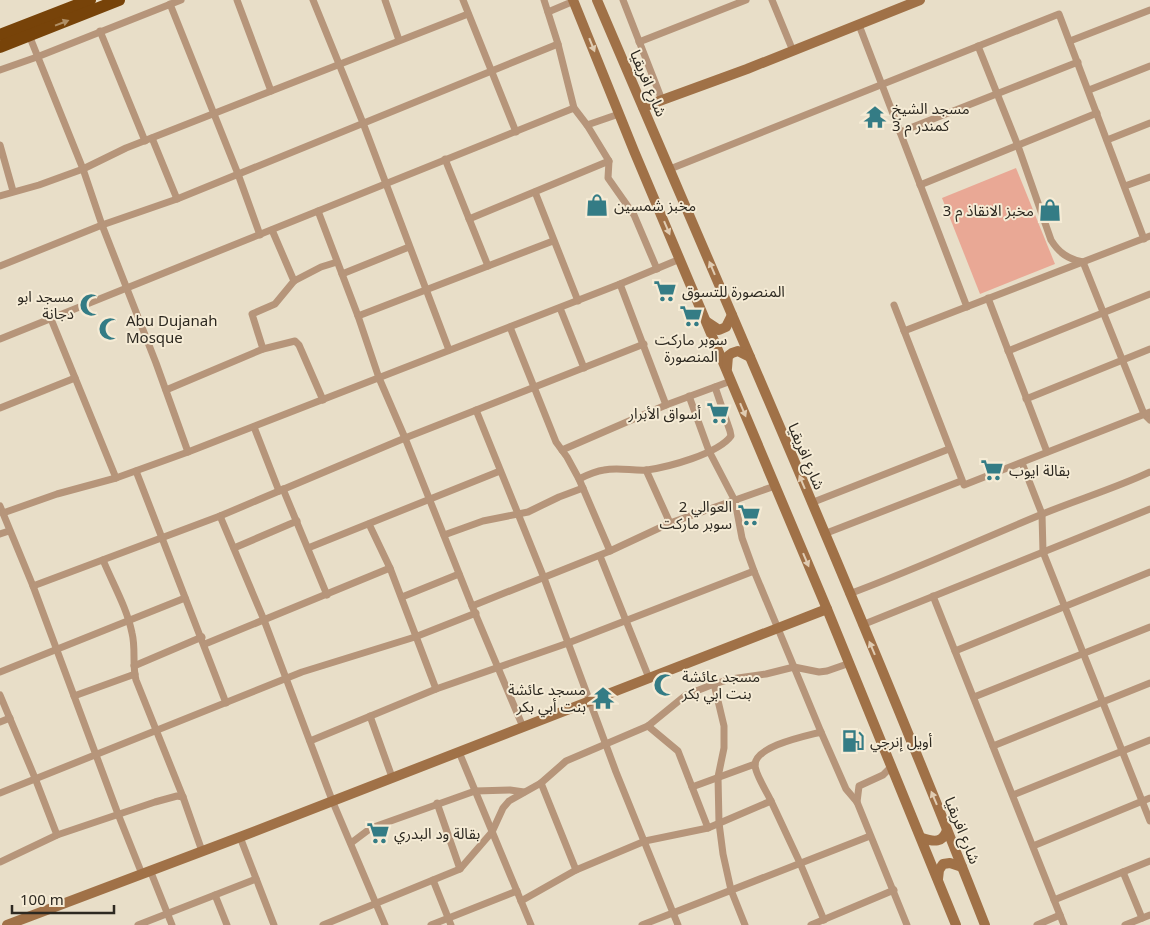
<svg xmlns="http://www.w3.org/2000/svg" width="1150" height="925" font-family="'Noto Sans','Noto Sans Arabic',sans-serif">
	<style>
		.pitch { fill: #e9a895 }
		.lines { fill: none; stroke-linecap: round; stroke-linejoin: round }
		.street { stroke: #b6957a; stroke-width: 7 }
		.secondary { stroke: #a07147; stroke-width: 10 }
		.highway { stroke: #774309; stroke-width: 12 }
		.oneway { fill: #b08f65 }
		.oneway2 { fill: #e0ccb2 }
		.labels { text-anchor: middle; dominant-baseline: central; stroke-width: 4; stroke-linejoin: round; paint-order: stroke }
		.street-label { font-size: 15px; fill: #2d2921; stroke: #f5ebd5 }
		.poi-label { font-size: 15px; fill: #2d2921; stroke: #f5ebd5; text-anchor: start }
	</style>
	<rect width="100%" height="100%" fill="#e8dec8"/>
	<polygon class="pitch" points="1016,168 1055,264 980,294 942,198"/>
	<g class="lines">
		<g class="street">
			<polyline points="237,0 271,91"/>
			<polyline points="313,0 363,123 449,350"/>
			<polyline points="385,0 399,40"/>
			<polyline points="463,0 516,132"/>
			<polyline points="544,0 558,44 574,108 587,125 609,161 608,178 634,215 657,269"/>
			<polyline points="623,0 662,100"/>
			<polyline points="772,0 793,51"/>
			<polyline points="170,4 238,174 260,235"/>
			<polyline points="548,12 574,1"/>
			<polyline points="859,25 967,307"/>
			<polyline points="100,31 145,141"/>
			<polyline points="29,35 83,169 102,225 156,363 188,452"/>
			<polyline points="1070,41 1150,10"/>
			<polyline points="639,42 746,0"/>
			<path d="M978 46 1018 146 1051 240C1059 253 1068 259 1083 262L1144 414 1150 420"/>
			<polyline points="0,70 37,57 181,0"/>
			<polyline points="1089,90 1150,66"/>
			<polyline points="587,125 619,114"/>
			<polyline points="900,132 1078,62"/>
			<polyline points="152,138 177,199"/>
			<polyline points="1107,140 1150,123"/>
			<polyline points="0,145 13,191"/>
			<polyline points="445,159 488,266"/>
			<polyline points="670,169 1059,14 1144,239"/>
			<polyline points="920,185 1097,113"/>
			<polyline points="1125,186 1150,177"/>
			<polyline points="535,192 578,301"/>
			<polyline points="0,196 39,185 83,169 126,148 468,14"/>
			<polyline points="318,211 358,316 379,378 405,438 472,606 523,727"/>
			<polyline points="469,219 609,161"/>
			<polyline points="272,230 294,281"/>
			<polyline points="0,266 102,225 177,199 558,44"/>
			<polyline points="342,274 409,247"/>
			<polyline points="620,284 666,405"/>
			<polyline points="988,298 1047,452"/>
			<polyline points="894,305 964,485 1150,412"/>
			<polyline points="560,308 584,368"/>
			<polyline points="358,316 553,241"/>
			<polyline points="51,319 116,478"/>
			<polyline points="510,327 556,442 567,457 579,479 610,551"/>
			<polyline points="904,331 1150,236"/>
			<polyline points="0,339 574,108"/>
			<polyline points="263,349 252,314 275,304 294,281 321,267 337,262"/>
			<polyline points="1008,351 1150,294"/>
			<polyline points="166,390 263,349 295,341 299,345 323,400"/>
			<polyline points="689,396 709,451 735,501 742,538 754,571 821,732 846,789 857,802 907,925"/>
			<polyline points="1026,399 1150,349"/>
			<polyline points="0,408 75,378"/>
			<polyline points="476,410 544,578 616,772 678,925"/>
			<polyline points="254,427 279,491"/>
			<polyline points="562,450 666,405 731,381"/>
			<polyline points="1022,463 1042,514 1043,552 1150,821"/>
			<polyline points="646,470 670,523"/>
			<polyline points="136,471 226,703"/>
			<path d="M579 479C587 475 596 471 604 470 618 467 633 471 647 470 668 467 718 454 731 436L730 431 715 387"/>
			<polyline points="283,489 327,595"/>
			<polyline points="811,503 949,449"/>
			<polyline points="0,506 33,586 118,814 142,874"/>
			<polyline points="3,513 57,494 116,478 188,452 620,284 680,259"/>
			<polyline points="220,516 264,620 332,800 385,925"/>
			<polyline points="369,524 390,568 436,689"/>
			<polyline points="0,534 9,531"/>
			<polyline points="824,534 961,481"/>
			<polyline points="444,535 483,521 528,512 559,497 583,488"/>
			<polyline points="234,548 297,521"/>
			<polyline points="308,548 500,471"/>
			<polyline points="600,556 649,678"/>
			<path d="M103 560C113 584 127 608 132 633 136 649 132 665 136 680L183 797 202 851"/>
			<polyline points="33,586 220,516 405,438 644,344"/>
			<path d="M849 594C914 570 977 541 1040 515 1076 500 1114 489 1150 472"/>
			<polyline points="933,596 1064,925"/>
			<polyline points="402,597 459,574"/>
			<polyline points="472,606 610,551 670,523 775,486"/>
			<polyline points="862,625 1150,509"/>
			<polyline points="205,644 390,568"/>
			<polyline points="955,651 1150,572"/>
			<polyline points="134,666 202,637"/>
			<polyline points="0,672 185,598"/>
			<polyline points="714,684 724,726 724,748 718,777 719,823 723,854 731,890 745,925"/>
			<polyline points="0,695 35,778 57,835"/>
			<polyline points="74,696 135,674"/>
			<polyline points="974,697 1150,627"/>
			<polyline points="370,716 392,777"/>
			<polyline points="0,722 10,718"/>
			<polyline points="648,726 678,751 708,828"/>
			<polyline points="310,741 436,689 568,643 754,571"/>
			<polyline points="993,746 1150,683"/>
			<polyline points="459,752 531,925"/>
			<polyline points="541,783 576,870"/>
			<polyline points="692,787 755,764"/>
			<polyline points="0,793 302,672 415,637 476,613"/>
			<polyline points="1013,795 1150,740"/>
			<polyline points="771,801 800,863 824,920"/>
			<polyline points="857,802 859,786 883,775 892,766"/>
			<polyline points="437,803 460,869"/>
			<polyline points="240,837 274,925"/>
			<polyline points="351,843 371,828 475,791 510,790 524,792"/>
			<polyline points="1033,846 1150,798"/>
			<polyline points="0,862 57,835 155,802 177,796 183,797"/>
			<polyline points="150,870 172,925"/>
			<polyline points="1123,872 1142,918"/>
			<polyline points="433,880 451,925"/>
			<polyline points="215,895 227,925"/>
			<polyline points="1054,900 1150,861"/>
			<path d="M521 901 576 870 645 841 708 828 771 801C767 792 755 774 755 765 755 746 806 736 821 732"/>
			<polyline points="138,925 256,879"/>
			<polyline points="323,925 460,869 492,832 503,808 509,801 541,783 566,761 648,726 686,695 714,684 731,679 766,674 794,667 819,672 827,671 850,663"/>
			<polyline points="431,925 517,891"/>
			<polyline points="642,925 870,836"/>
			<polyline points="811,925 894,890"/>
			<polyline points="1037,925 1060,915"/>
			<polyline points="1125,925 1150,915"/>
		</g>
		<g class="secondary">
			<polyline points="573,0 634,151 827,609 956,925"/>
			<path d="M597 0C728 307 863 614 985 925"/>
			<polyline points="643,107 747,69 920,0"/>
			<polyline points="707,322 719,330 726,327 732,315"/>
			<polyline points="727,368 728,356 732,353 738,351 750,357"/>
			<path d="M922 838C934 842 943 843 947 830"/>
			<polyline points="938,879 939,870 943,864 950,863 962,867"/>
			<polyline points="7,925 240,837 827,609"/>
		</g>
		<g class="highway">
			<polyline points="0,35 90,0"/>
			<polyline points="0,47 119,0"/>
		</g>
	</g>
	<defs><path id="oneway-solid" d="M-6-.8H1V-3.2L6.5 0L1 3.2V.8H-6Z" transform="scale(1.25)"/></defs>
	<use class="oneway" href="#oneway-solid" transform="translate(62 23) rotate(-21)"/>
	<g class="oneway2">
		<use href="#oneway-solid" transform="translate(592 45) rotate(68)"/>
		<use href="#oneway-solid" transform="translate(667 228) rotate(67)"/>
		<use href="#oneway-solid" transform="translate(712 268) rotate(-113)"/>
		<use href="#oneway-solid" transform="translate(743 410) rotate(67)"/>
		<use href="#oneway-solid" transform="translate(802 482) rotate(-113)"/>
		<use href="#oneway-solid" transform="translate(806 560) rotate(67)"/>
		<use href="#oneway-solid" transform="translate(872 648) rotate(-113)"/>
		<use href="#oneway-solid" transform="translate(934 798) rotate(-113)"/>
	</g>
	<defs>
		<symbol id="temple-bare" viewBox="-9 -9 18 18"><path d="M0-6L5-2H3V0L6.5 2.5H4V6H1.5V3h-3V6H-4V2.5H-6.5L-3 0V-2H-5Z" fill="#347c85" stroke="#f5ebd5" stroke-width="2.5" paint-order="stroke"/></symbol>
		<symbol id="shop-bare" viewBox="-9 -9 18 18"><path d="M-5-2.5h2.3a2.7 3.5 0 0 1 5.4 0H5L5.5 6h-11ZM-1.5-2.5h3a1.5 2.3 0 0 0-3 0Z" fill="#347c85" stroke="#f5ebd5" stroke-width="2.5" paint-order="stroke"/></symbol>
		<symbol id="supermarket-bare" viewBox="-9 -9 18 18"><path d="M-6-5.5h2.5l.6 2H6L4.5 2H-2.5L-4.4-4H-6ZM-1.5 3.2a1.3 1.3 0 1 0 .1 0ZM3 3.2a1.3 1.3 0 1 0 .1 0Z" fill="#347c85" stroke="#f5ebd5" stroke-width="2.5" paint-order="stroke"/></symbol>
		<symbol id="mosque-bare" viewBox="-9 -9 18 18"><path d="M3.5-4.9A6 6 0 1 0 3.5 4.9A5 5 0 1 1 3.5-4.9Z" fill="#347c85" stroke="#f5ebd5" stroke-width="2.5" paint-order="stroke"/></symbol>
		<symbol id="fuel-bare" viewBox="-9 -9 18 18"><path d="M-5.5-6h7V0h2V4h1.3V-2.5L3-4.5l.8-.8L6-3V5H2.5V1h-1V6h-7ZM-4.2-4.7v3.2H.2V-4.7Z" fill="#347c85" stroke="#f5ebd5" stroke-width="2.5" paint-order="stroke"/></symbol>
	</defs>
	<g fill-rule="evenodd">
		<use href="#temple-bare" x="859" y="101" width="32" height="32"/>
		<use href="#shop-bare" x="581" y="189" width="32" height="32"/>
		<use href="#shop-bare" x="1034" y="194" width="32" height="32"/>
		<use href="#supermarket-bare" x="649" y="275" width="32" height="32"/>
		<use href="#mosque-bare" x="75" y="289" width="32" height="32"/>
		<use href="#supermarket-bare" x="675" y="300" width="32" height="32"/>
		<use href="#mosque-bare" x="94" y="313" width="32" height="32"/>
		<use href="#supermarket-bare" x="702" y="397" width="32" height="32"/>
		<use href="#supermarket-bare" x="976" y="454" width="32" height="32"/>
		<use href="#supermarket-bare" x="733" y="499" width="32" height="32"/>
		<use href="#mosque-bare" x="649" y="669" width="32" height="32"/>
		<use href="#temple-bare" x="587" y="682" width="32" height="32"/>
		<use href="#fuel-bare" x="837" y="725" width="32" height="32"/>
		<use href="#supermarket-bare" x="362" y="817" width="32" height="32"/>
	</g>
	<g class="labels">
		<g class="street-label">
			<text transform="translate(649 83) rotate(67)">شارع افريقيا</text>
			<text transform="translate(807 456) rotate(67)">شارع افريقيا</text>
			<text transform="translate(963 830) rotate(68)">شارع افريقيا</text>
		</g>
		<g class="poi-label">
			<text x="892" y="108">مسجد الشيخ<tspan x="892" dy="17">كمندر م 3</tspan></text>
			<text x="614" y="205">مخبز شمسين</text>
			<text x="1034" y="210" text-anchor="end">مخبز الانقاذ م 3</text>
			<text x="682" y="291">المنصورة للتسوق</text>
			<text x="74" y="296" text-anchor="end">مسجد ابو<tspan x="74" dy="17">دجانة</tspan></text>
			<text x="126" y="320">Abu Dujanah<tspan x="126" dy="17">Mosque</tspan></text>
			<text x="691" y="339" text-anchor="middle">سوبر ماركت<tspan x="691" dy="17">المنصورة</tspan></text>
			<text x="701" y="413" text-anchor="end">أسواق الأبرار</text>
			<text x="1009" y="470">بقالة ايوب</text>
			<text x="732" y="506" text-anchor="end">العوالي 2<tspan x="732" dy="17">سوبر ماركت</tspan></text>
			<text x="682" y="676">مسجد عائشة<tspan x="682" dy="17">بنت ابي بكر</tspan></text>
			<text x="586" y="689" text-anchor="end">مسجد عائشة<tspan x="586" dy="17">بنت أبي بكر</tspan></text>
			<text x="870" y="741">أويل إنرجي</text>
			<text x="394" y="833">بقالة ود البدري</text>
		</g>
	</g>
	<path d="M12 905v8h102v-8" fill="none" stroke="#2d2921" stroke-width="2.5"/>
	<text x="20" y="905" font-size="15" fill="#2d2921" stroke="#f5ebd5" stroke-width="4" paint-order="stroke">100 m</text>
</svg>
